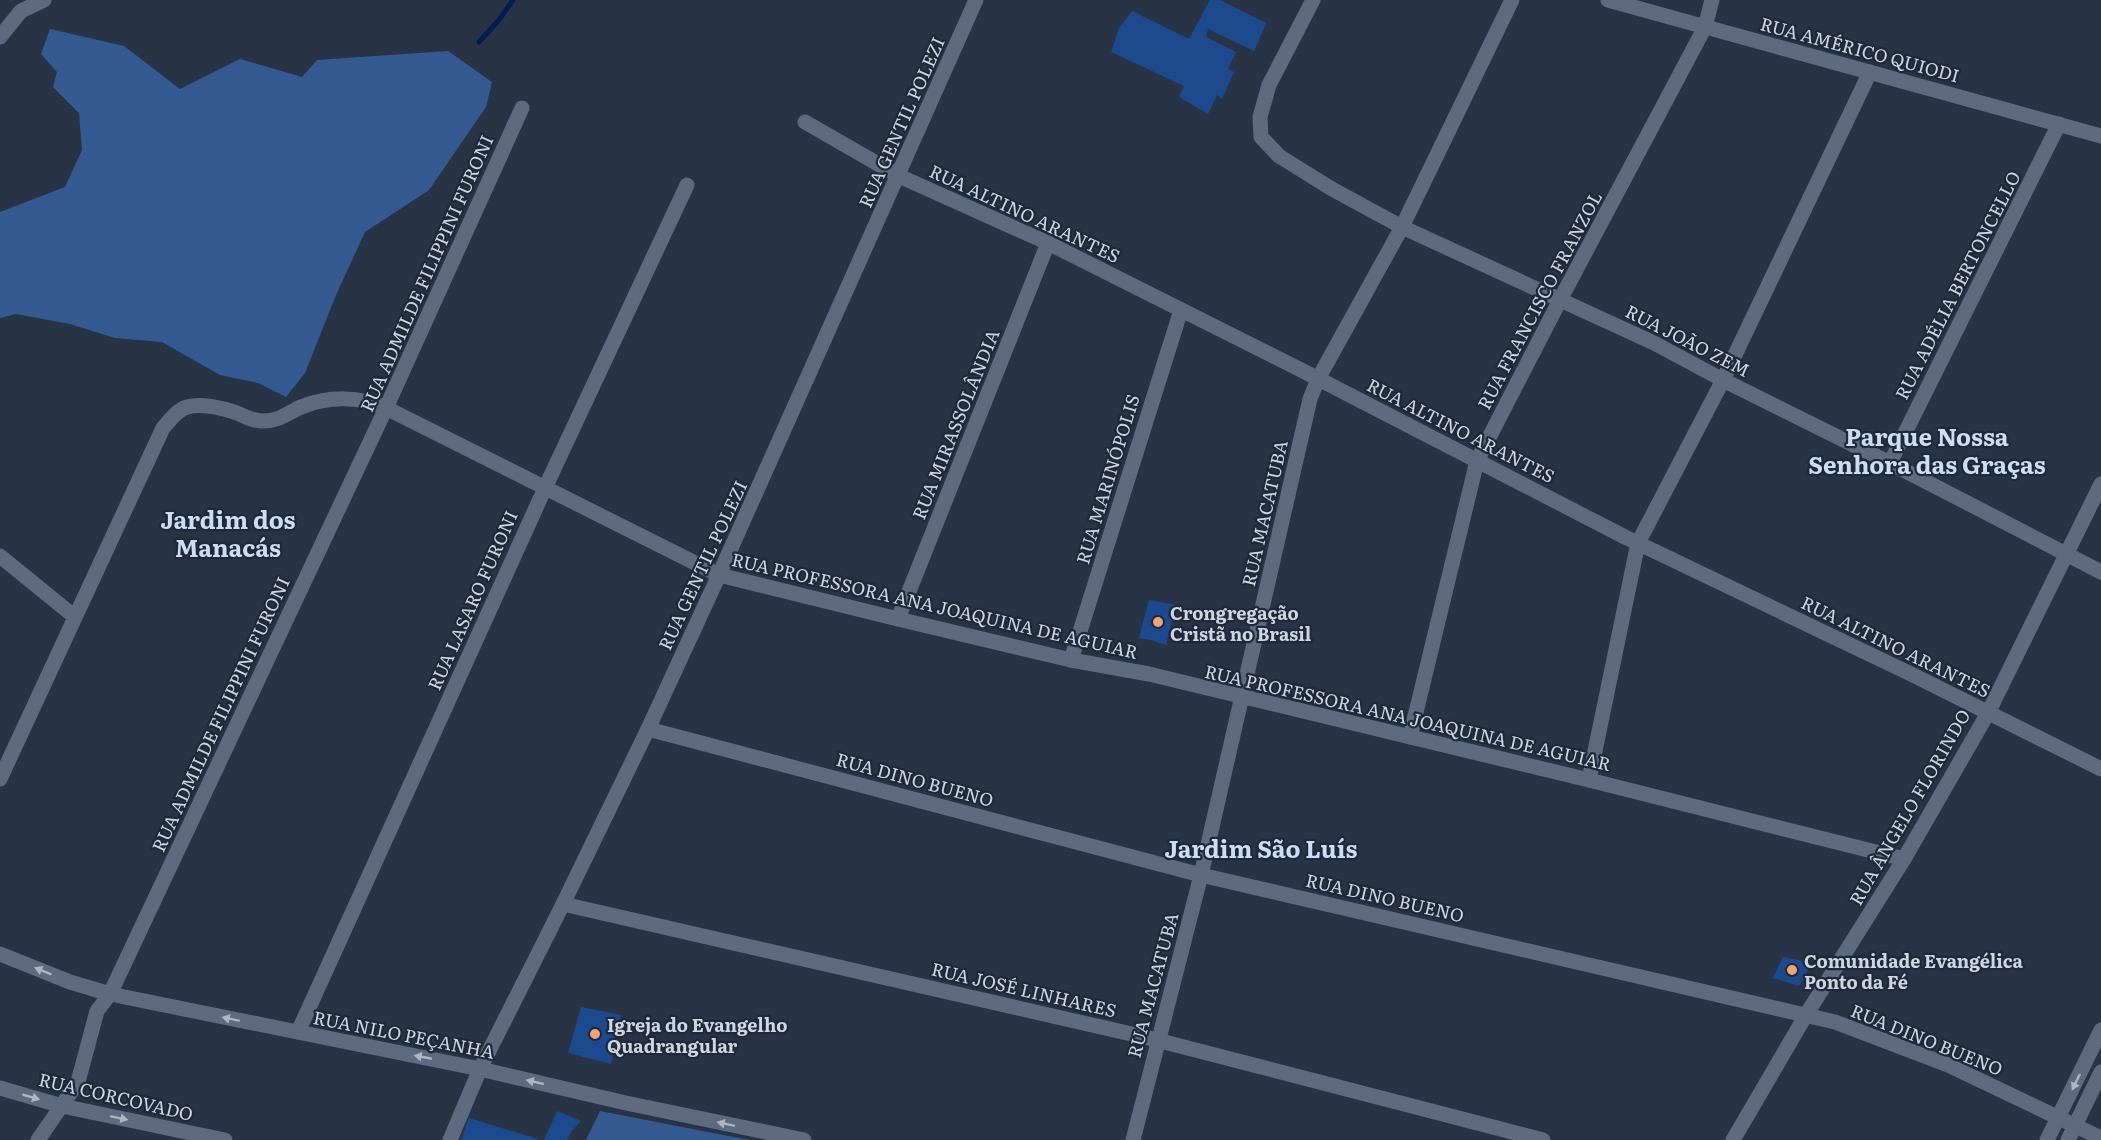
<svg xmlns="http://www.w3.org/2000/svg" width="2101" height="1140" font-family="Literata,serif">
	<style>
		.green { fill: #355a92 }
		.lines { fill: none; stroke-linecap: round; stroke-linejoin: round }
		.stream { stroke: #001e50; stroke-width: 5 }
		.building { fill: #1d4a8f }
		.minor { stroke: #5d6a7f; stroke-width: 15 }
		.oneway { fill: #acb6c4 }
		.poi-dot { fill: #f0a279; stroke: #1e293b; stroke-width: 2 }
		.labels { text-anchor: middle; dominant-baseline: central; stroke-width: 4.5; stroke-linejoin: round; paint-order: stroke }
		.street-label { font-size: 18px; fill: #ced6e2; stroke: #1e293b }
		.poi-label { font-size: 18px; font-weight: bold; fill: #ced6e2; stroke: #1e293b; text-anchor: start }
		.district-label { font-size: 24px; font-weight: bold; fill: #cdddf5; stroke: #1e293b }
	</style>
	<rect width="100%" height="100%" fill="#283446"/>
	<g class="green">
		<polygon points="50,29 124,46 180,89 240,59 302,77 317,60 448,51 492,82 486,107 429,190 365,232 336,295 305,373 286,397 258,383 220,375 162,342 115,338 70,324 16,314 0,318 0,212 65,187 82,150 79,113 53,87 57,72 41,54"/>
		<polygon points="600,1111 749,1140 586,1140"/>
	</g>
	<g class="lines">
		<polyline class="stream" points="479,42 499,20 513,0"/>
	</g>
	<g class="building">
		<polygon points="1210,0 1220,0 1266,23 1254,51 1208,29 1206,37 1236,52 1228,69 1234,72 1222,99 1217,95 1208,114 1179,97 1184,86 1111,52 1119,28 1132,11 1189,39"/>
		<polygon points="1149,600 1176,605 1166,645 1151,640 1139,638"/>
		<polygon points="1783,957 1812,963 1799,986 1773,978"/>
		<polygon points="581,1007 621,1015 611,1064 568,1053"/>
		<polygon points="557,1111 581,1121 571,1132 567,1140 544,1140"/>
		<polygon points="469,1118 538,1139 538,1140 461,1140"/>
	</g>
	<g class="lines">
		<g class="minor">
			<polyline points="1313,0 1269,85 1260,117 1261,137 1279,156 1332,189 1402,227 1654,343 1723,380 1890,463 2101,572"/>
			<polyline points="1608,0 2101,136"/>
			<polyline points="0,37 21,11 44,0"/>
			<polyline points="805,122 899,176 1048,243 1307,373 1625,537 1913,675 2101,769"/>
			<polyline points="1890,463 2059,124"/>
			<polyline points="0,556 75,617"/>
			<polyline points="898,619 1048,243"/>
			<polyline points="1071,660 1181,310"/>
			<polyline points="648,729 1201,875 1835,1022 1948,1065 2101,1138"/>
			<polyline points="1410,737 1477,461 1560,300 1705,27 1712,0"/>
			<path d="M0 779 163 428C170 420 177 410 187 407 201 403 224 408 237 413 246 417 253 421 263 421 280 421 287 413 301 407 328 396 360 396 386 408L719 575 898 619 1071 660 1149 674 1589 780 1904 859"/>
			<polyline points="1589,780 1638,543 1723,380 1870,72"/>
			<polyline points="563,904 1149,1038 1543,1140"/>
			<polyline points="0,954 70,982 110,994 480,1069 626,1103 804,1140"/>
			<polyline points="298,1032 545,488 687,185"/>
			<polyline points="0,1088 62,1106 225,1140"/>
			<polyline points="38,1140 78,1082 97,1011 110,994 386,408 522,108"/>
			<polyline points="450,1140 480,1069 563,904 648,729 719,575 976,0"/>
			<polyline points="1133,1140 1201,875 1310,399 1318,379 1402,227 1512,0"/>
			<polyline points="1733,1140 1806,1015 1904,859 1988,713 2101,484"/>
			<polyline points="2047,1140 2101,1030"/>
			<polyline points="2068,1140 2101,1072"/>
		</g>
	</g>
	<defs><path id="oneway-solid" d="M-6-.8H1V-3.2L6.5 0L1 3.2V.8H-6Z" transform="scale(1.5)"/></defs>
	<g class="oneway">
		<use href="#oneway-solid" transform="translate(43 971) rotate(-158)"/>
		<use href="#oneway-solid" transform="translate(231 1019) rotate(-168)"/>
		<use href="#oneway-solid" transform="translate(423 1057) rotate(-169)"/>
		<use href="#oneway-solid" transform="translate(535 1082) rotate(-167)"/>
		<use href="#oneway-solid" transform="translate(2076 1082) rotate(116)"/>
		<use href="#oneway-solid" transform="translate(31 1097) rotate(16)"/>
		<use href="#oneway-solid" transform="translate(119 1118) rotate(12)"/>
		<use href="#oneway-solid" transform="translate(726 1124) rotate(-168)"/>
	</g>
	<g class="poi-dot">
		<circle cx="1158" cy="622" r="6"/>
		<circle cx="1792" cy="970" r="6"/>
		<circle cx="595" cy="1034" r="6"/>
	</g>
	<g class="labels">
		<g class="street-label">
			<text transform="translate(1860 49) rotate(15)">RUA AMÉRICO QUIODI</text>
			<text transform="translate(901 122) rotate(-66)">RUA GENTIL POLEZI</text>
			<text transform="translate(1025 213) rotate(25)">RUA ALTINO ARANTES</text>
			<text transform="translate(426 273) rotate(-66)">RUA ADMILDE FILIPPINI FURONI</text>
			<text transform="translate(1957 285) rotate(-63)">RUA ADÉLIA BERTONCELLO</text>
			<text transform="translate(1539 300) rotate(-62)">RUA FRANCISCO FRANZOL</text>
			<text transform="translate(1688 340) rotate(27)">RUA JOÃO ZEM</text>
			<text transform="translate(955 424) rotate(-68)">RUA MIRASSOLÂNDIA</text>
			<text transform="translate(1461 430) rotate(27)">RUA ALTINO ARANTES</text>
			<text transform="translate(1107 479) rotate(-73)">RUA MARINÓPOLIS</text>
			<text transform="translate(1264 513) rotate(-77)">RUA MACATUBA</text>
			<text transform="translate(702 565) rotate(-65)">RUA GENTIL POLEZI</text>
			<text transform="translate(472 600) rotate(-66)">RUA LASARO FURONI</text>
			<text transform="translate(935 605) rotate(13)">RUA PROFESSORA ANA JOAQUINA DE AGUIAR</text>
			<text transform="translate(1896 646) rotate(26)">RUA ALTINO ARANTES</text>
			<text transform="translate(220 714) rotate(-65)">RUA ADMILDE FILIPPINI FURONI</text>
			<text transform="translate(1408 717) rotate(13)">RUA PROFESSORA ANA JOAQUINA DE AGUIAR</text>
			<text transform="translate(915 779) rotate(15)">RUA DINO BUENO</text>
			<text transform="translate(1909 807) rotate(-60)">RUA ÂNGELO FLORINDO</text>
			<text transform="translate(1385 897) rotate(13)">RUA DINO BUENO</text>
			<text transform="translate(1152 985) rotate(-75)">RUA MACATUBA</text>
			<text transform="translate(1024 989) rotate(13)">RUA JOSÉ LINHARES</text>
			<text transform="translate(404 1034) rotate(11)">RUA NILO PEÇANHA</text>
			<text transform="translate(1927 1039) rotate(22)">RUA DINO BUENO</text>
			<text transform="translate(116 1096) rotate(13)">RUA CORCOVADO</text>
		</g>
		<g class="poi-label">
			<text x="1170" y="612">Crongregação<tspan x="1170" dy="21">Cristã no Brasil</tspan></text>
			<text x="1804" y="960">Comunidade Evangélica<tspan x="1804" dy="21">Ponto da Fé</tspan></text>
			<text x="607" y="1024">Igreja do Evangelho<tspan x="607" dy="21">Quadrangular</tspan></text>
		</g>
		<g class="district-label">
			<text x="1927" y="435">Parque Nossa<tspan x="1927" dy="28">Senhora das Graças</tspan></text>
			<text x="228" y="518">Jardim dos<tspan x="228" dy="28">Manacás</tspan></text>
			<text x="1261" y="847">Jardim São Luís</text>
		</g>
	</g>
</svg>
